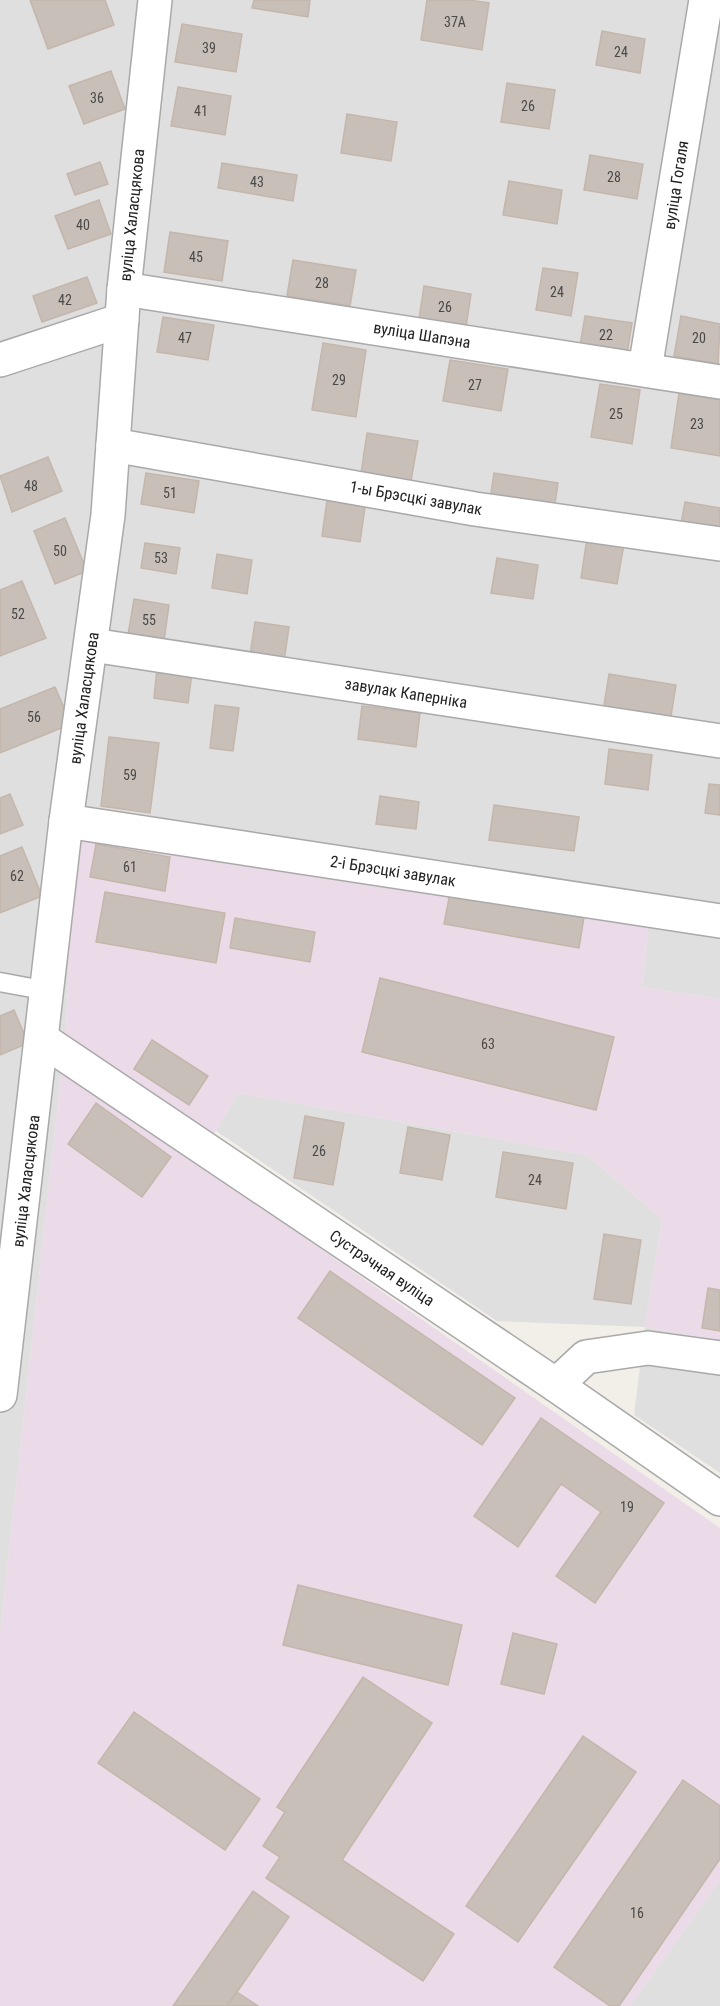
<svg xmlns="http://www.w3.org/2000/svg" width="720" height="2006" font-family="'Roboto Condensed',sans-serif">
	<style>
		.residential { fill: #e0dfdf }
		.industrial { fill: #ebdbe8 }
		.building { fill: #c7bfb8; stroke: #c4b6ab; stroke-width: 1.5 }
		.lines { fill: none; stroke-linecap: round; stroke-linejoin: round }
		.service-casing { stroke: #a9a9a9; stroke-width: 21 }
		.minor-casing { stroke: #a9a9a9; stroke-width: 36 }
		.service { stroke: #fff; stroke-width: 18 }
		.minor { stroke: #fff; stroke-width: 33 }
		.labels { text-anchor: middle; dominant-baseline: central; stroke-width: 6; stroke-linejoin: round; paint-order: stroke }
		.number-label { font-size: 14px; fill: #4b4948 }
		.street-label { font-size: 16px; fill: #222; stroke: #fff }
	</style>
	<rect width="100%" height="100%" fill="#f2efe9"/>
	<g class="residential">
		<polygon points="0,0 720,0 720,999 642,987 649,919 74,835 66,1030 0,1634"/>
		<polygon points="238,1093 587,1155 662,1219 645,1327 720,1341 720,1473 634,1415 645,1327 497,1321 216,1131"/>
		<polygon points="720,1880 720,2006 630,2006"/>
	</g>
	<polygon class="industrial" points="73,834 649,919 642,987 720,999 720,1341 645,1327 662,1219 587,1155 238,1093 216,1131 194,1160 720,1528 720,1880 630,2006 0,2006 0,1634 66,1030"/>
	<g class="building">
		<polygon points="30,0 105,0 114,25 48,49"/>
		<polygon points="254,0 310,0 308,17 252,8"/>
		<polygon points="427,0 469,0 489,3 482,50 421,40"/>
		<polygon points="182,24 242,34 236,72 175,62"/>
		<polygon points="602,31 645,39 640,73 596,65"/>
		<polygon points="111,71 125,109 84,124 69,86"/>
		<polygon points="507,83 555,90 549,129 501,122"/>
		<polygon points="178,87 231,96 225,135 171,126"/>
		<polygon points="347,114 397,122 391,161 341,153"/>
		<polygon points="590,155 643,164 637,199 584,190"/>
		<polygon points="100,162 108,184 75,195 67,174"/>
		<polygon points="222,163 297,175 293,201 218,188"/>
		<polygon points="509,181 562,190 557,224 503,215"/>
		<polygon points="99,200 111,234 68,249 55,216"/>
		<polygon points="170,232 228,241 222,281 164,272"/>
		<polygon points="293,260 356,270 350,306 287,296"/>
		<polygon points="543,268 578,273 571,316 536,310"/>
		<polygon points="87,277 97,303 42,322 33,296"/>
		<polygon points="424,286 471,294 466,327 419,319"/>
		<polygon points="585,316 632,323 627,354 580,346"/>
		<polygon points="681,316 720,324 718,364 674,356"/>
		<polygon points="163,317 214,325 208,360 157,352"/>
		<polygon points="323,343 366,350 356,417 312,410"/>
		<polygon points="450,360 508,369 501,411 443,401"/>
		<polygon points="600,384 640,390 632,444 591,437"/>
		<polygon points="679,393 720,400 720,456 671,448"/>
		<polygon points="367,433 418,441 410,487 360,480"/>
		<polygon points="48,457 62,491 12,512 0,476"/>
		<polygon points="146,473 199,481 194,513 141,504"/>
		<polygon points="494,473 558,483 554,510 490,500"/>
		<polygon points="327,500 365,507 360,542 322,536"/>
		<polygon points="685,502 720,508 720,536 680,529"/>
		<polygon points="65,518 87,571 55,584 34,531"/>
		<polygon points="587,538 624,544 617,584 581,578"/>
		<polygon points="145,543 180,548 176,574 141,568"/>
		<polygon points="217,554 252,560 247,594 212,588"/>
		<polygon points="497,558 538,565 533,599 491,593"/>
		<polygon points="22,581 46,638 0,656 0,590"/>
		<polygon points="134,599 169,605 164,641 128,635"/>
		<polygon points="255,622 289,627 284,661 250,655"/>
		<polygon points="157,668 192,673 188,703 154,698"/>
		<polygon points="609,674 676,685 670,722 603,711"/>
		<polygon points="55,687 71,724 0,753 0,709"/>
		<polygon points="215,705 239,708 233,751 210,748"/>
		<polygon points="362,706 420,713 416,747 358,739"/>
		<polygon points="109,737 159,743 150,813 101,806"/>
		<polygon points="609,749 652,755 648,790 605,784"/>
		<polygon points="709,784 720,785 720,815 705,813"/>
		<polygon points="10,794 23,825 0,834 0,798"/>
		<polygon points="380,796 419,802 416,829 376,824"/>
		<polygon points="494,805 579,817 574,851 489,840"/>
		<polygon points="96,844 170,857 165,891 90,877"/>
		<polygon points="22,847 42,896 0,913 0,856"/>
		<polygon points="105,892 225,913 216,963 96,942"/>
		<polygon points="450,893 584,917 579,948 444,924"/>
		<polygon points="235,918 315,932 310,962 230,948"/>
		<polygon points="380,978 614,1037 596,1110 362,1052"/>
		<polygon points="14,1010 28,1043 0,1055 0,1016"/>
		<polygon points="152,1040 208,1076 189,1105 134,1069"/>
		<polygon points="96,1103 171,1157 142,1197 68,1144"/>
		<polygon points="305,1116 344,1123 333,1185 294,1178"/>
		<polygon points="408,1127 450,1135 442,1180 400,1173"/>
		<polygon points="503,1152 573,1163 566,1209 496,1197"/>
		<polygon points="604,1234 641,1240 631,1304 594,1299"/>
		<polygon points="330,1271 515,1398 482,1445 298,1318"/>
		<polygon points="708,1288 720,1290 720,1331 702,1328"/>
		<polygon points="541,1418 664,1503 595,1603 556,1576 601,1512 561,1484 518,1547 474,1516"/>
		<polygon points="298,1585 462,1625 448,1685 283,1645"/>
		<polygon points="513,1633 557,1644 544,1694 501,1684"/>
		<polygon points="363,1677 432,1723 342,1860 454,1934 423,1981 266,1878 280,1857 263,1846 285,1812 277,1807"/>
		<polygon points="134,1712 260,1799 225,1850 98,1763"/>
		<polygon points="583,1736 636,1772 518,1942 466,1906"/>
		<polygon points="683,1780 720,1806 720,1859 619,2006 610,2006 554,1967"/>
		<polygon points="253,1891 289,1917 237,1992 227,2006 173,2006"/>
		<polygon points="237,1992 258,2006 227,2006"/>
	</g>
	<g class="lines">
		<defs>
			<polyline id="service" points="0,982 48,991"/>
			<g id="minor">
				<polyline points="124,289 720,382"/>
				<polyline points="0,360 122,320"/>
				<polyline points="645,369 706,0"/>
				<polyline points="113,445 475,509 720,544"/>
				<polyline points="92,645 720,741"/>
				<polyline points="66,821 720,921"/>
				<polyline points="43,1040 556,1385 720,1499"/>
				<polyline points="556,1385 586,1357 648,1348 720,1358"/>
				<polyline points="0,1395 66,821 108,515 124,289 155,0"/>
			</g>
		</defs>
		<use href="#service" class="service-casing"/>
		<use href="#minor" class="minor-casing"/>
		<use href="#service" class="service"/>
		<use href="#minor" class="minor"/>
	</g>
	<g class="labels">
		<g class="number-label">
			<text x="455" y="22">37А</text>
			<text x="209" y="48">39</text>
			<text x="621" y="52">24</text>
			<text x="97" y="98">36</text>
			<text x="528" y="106">26</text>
			<text x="201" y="111">41</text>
			<text x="614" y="177">28</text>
			<text x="257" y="182">43</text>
			<text x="83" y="225">40</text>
			<text x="196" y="257">45</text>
			<text x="322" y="283">28</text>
			<text x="557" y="292">24</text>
			<text x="65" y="300">42</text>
			<text x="445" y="307">26</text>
			<text x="606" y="335">22</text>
			<text x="185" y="338">47</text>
			<text x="699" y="338">20</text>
			<text x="339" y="380">29</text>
			<text x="475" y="385">27</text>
			<text x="616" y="414">25</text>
			<text x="697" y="424">23</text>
			<text x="31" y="486">48</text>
			<text x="170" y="493">51</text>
			<text x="60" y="551">50</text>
			<text x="161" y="558">53</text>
			<text x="18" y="614">52</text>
			<text x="149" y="620">55</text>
			<text x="34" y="717">56</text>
			<text x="130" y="775">59</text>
			<text x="130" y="867">61</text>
			<text x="17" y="876">62</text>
			<text x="488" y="1044">63</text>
			<text x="319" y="1151">26</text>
			<text x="535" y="1180">24</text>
			<text x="627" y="1507">19</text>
			<text x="637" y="1913">16</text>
		</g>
		<g class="street-label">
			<text transform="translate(676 185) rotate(-81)">вуліца Гогаля</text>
			<text transform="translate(132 215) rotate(-84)">вуліца Халасцякова</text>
			<text transform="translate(422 335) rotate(9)">вуліца Шапэна</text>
			<text transform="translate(416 498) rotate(10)">1-ы Брэсцкі завулак</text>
			<text transform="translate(406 693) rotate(9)">завулак Каперніка</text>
			<text transform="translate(84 698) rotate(-82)">вуліца Халасцякова</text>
			<text transform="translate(393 871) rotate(9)">2-і Брэсцкі завулак</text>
			<text transform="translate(26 1181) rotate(-83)">вуліца Халасцякова</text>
			<text transform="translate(382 1268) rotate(34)">Сустрэчная вуліца</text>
		</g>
	</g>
</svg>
